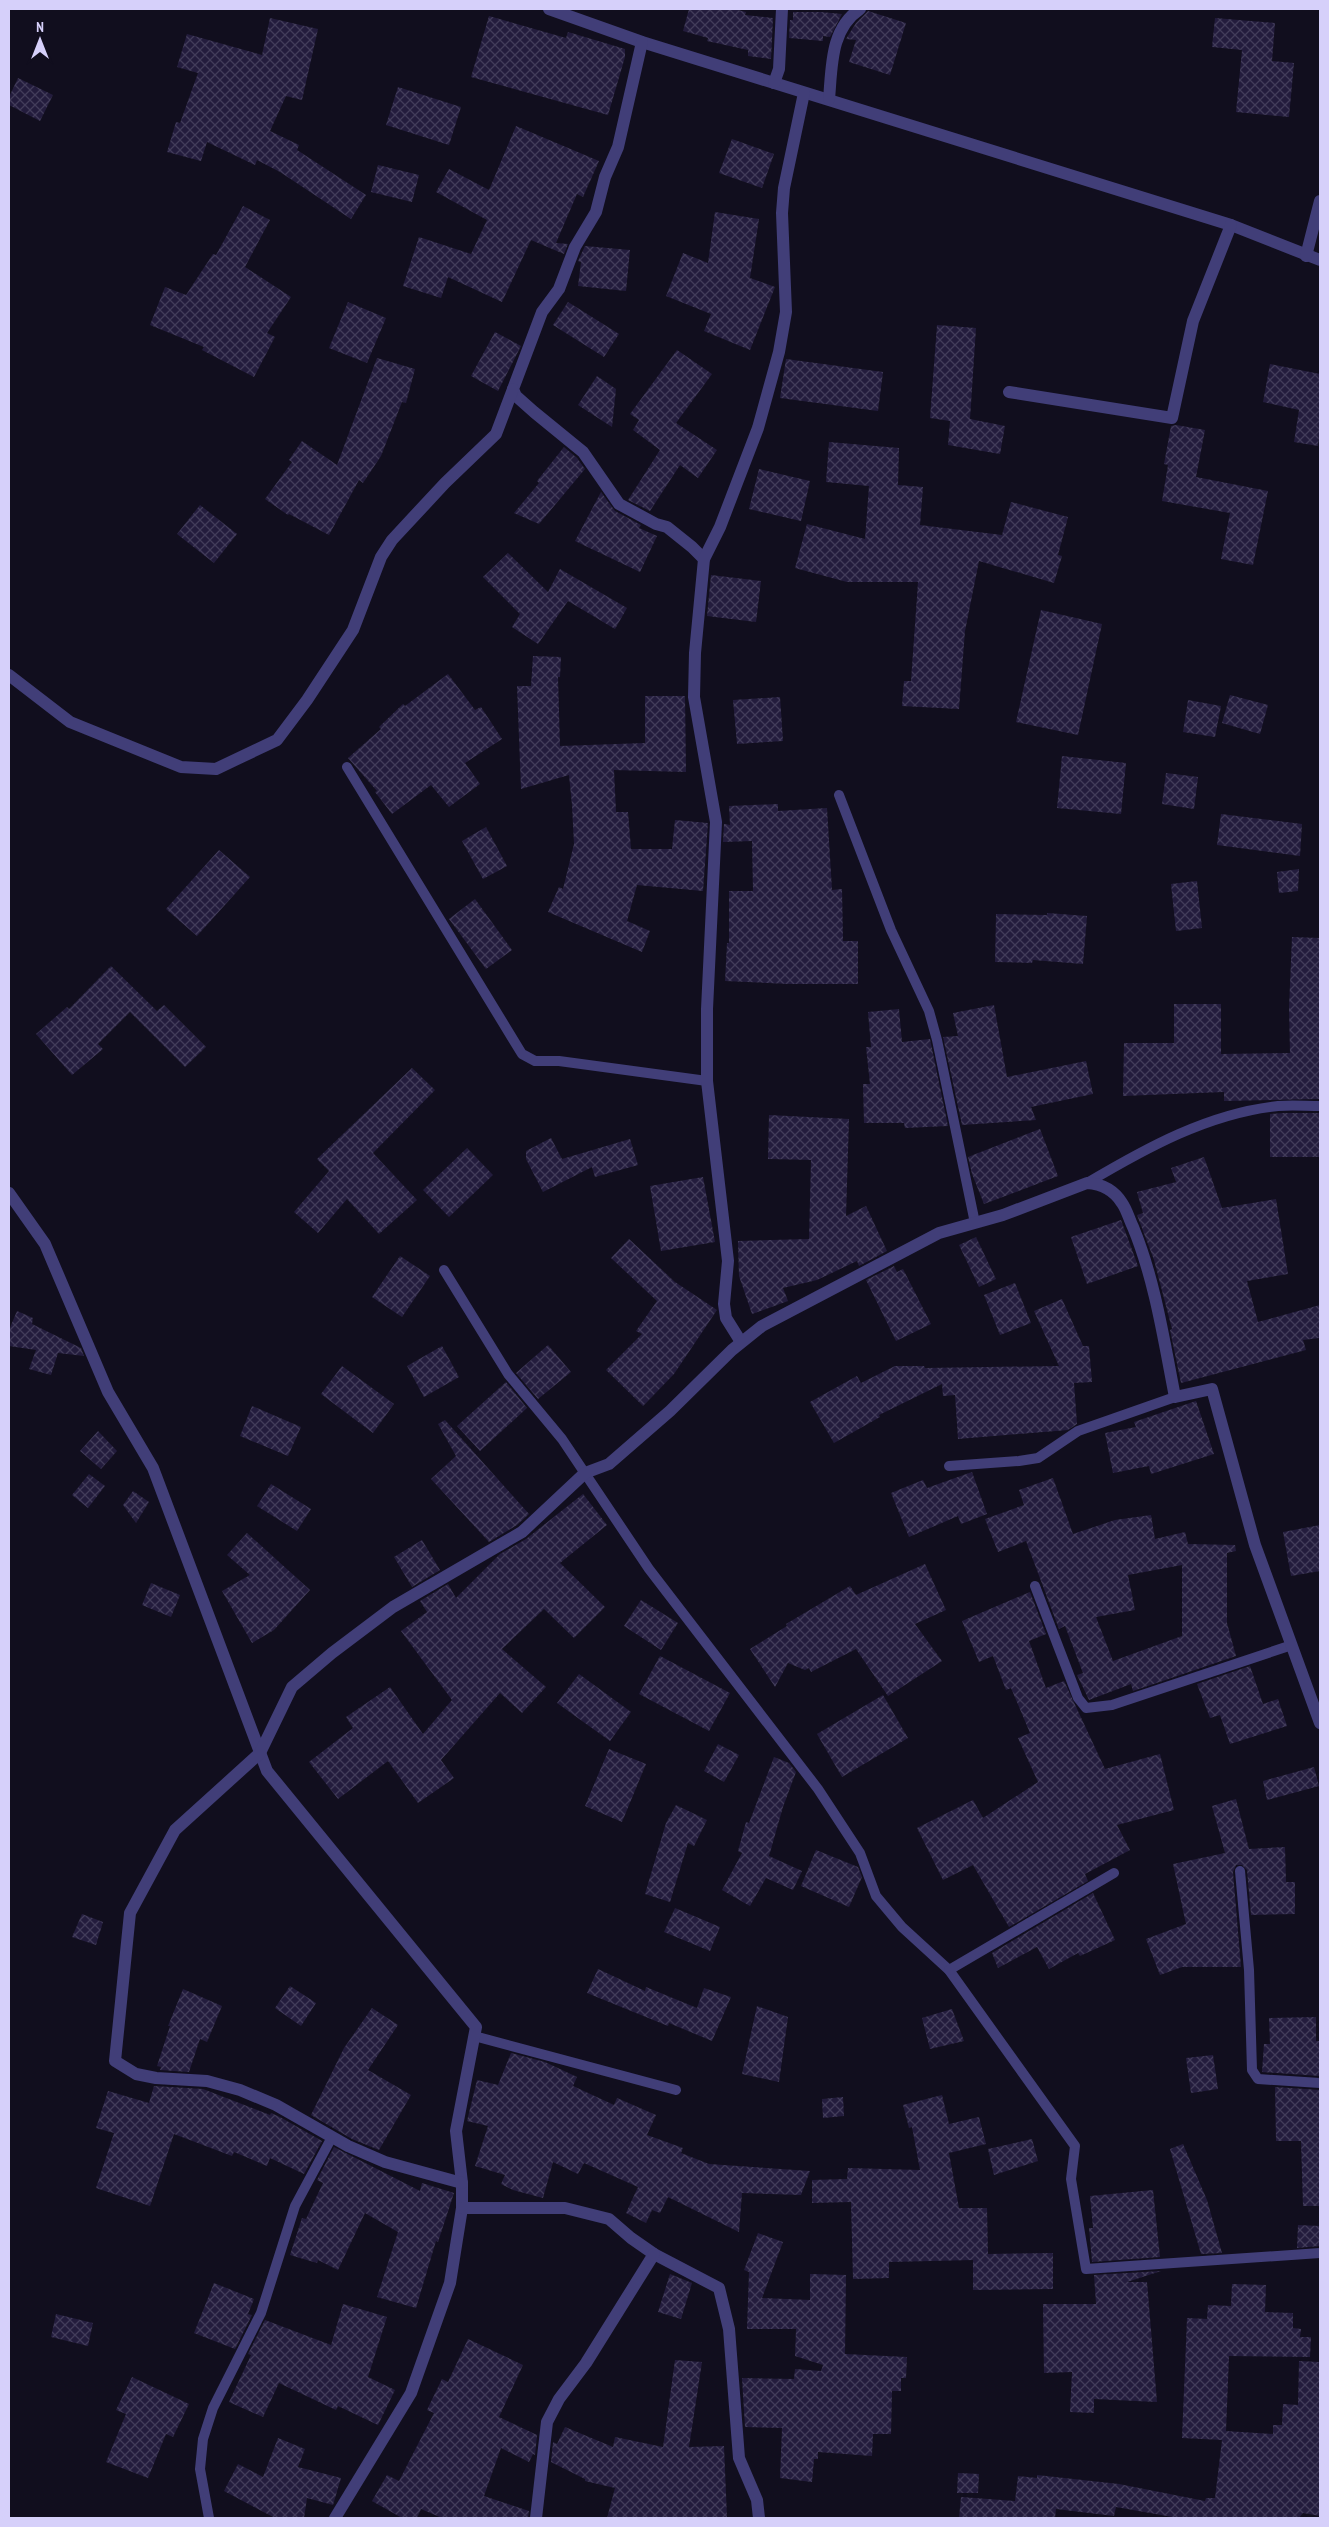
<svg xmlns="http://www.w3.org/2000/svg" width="1329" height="2527" font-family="'PT Sans Narrow',sans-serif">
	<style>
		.building { fill: url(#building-cross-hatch); fill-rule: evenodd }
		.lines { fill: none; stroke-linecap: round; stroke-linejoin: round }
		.service { stroke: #413e78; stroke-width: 10 }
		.minor { stroke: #413e78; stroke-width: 12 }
	</style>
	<defs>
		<pattern id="building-cross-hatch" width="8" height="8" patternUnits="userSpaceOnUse" patternTransform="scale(1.25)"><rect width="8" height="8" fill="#231c3d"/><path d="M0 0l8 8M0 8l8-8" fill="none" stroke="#423c5a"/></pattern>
	</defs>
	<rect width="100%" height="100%" fill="#110e1e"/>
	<g class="building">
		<polygon points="689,9 734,9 746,12 745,15 773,18 771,59 748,56 748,50 707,41 708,38 683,31"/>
		<polygon points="868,11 906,23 890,75 849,62 856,40 846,39 856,23"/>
		<polygon points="793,12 821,12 842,14 830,37 823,36 823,41 789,38 790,20 793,20"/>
		<polygon points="489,16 566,38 568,32 625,49 625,57 608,115 471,77"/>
		<polygon points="270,18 318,29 302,100 286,96 270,131 299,145 297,150 366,195 351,219 280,172 257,160 255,165 207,142 201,161 167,152 176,122 180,123 198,73 177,67 187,34 262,55"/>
		<polygon points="1215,18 1275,23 1272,61 1294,63 1289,117 1236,112 1242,50 1212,47"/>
		<polygon points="18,78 53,95 40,121 9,105 9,97"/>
		<polygon points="398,87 461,107 449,145 386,125"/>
		<polygon points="516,126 599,161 583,197 577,194 556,243 568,244 564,254 531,240 502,302 448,277 441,298 403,286 419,237 471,254 487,220 436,192 449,169 489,190"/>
		<polygon points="732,139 774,154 762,188 719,173"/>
		<polygon points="378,165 419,175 412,202 371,192"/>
		<polygon points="243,206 270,220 245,267 291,297 267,333 275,337 254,377 202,350 204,347 150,325 165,287 186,295 213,254 216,255"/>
		<polygon points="715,212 759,219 750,278 775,287 750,350 704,331 711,314 666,296 683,253 708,263"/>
		<polygon points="585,246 630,250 626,291 578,286 581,262 578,261"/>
		<polygon points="348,302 386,318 367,363 329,348"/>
		<polygon points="568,302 619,334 604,357 553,325"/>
		<polygon points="937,325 976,328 970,419 1005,426 1000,454 948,445 950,421 930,418"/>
		<polygon points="495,332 521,346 498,391 471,376"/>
		<polygon points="677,350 712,374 676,423 717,450 698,478 680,465 650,511 628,500 660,450 633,430 639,420 630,414"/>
		<polygon points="377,358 415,369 406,403 402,402 381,456 363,483 359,480 329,535 289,514 288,515 265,499 292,462 289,460 302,441 337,465"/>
		<polygon points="786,359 883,372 878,411 780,398"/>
		<polygon points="1270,364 1320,374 1320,429 1318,446 1294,442 1299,410 1263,402"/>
		<polygon points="597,376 616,389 612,427 578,405"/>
		<polygon points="1176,425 1205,430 1196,477 1268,491 1253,565 1221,559 1230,513 1162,501 1168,465 1164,464 1171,426"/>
		<polygon points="829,442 899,448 898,485 923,487 920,525 1002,535 1011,502 1068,517 1058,555 1062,556 1054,583 979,561 965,631 959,709 902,706 904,681 911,681 918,582 847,582 795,568 807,524 865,539 869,486 826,482"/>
		<polygon points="564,447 577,458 585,469 539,524 514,513 539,483 537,481"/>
		<polygon points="759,469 810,481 801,521 749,509"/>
		<polygon points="601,492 615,511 641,525 639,528 657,536 640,572 575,541"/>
		<polygon points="200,505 237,534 214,563 177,534"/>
		<polygon points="508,553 548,592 560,569 627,608 615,629 568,601 538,644 512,627 520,614 483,577"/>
		<polygon points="711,575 761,581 756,622 707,616"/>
		<polygon points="1041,610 1102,624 1078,735 1016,722"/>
		<polygon points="533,656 561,657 560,677 558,677 560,746 645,743 645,696 685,696 686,772 614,770 616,812 628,812 631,849 672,849 675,820 708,823 703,891 637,885 627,921 650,931 642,952 548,912 559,887 563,889 574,844 572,805 569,775 521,789 517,686 531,686"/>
		<polygon points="448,674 475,710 481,707 502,739 465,763 480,784 449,807 431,785 392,814 375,792 377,791 348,758 381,729 379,727 403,704 405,706"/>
		<polygon points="1230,695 1268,705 1260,734 1222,723"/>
		<polygon points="780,697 783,741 737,744 733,700"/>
		<polygon points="1188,700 1221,706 1215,737 1183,732"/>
		<polygon points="1062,756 1126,763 1121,814 1057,808"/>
		<polygon points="1166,773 1198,777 1194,809 1162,804"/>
		<polygon points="778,804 778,811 827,808 832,890 842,889 843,941 858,941 858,984 788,984 725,981 727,943 729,943 729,891 753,891 752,841 723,842 724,824 730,825 729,806"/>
		<polygon points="1221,814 1302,824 1300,856 1217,845"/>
		<polygon points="486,827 507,866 483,879 462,841"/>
		<polygon points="219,850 250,877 197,936 166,909"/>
		<polygon points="1299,869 1298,891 1279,893 1277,872"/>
		<polygon points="1197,881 1202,928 1176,931 1171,884"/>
		<polygon points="475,899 512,950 486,969 449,919"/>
		<polygon points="1047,913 1087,916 1083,964 1033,960 1032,963 995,962 996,914 1047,915"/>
		<polygon points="1292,937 1320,938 1320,1099 1224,1101 1224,1092 1123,1096 1124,1043 1174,1043 1174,1004 1221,1004 1221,1054 1290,1053 1289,1008"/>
		<polygon points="111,966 157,1011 164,1005 206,1047 185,1067 130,1012 98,1044 103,1049 72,1075 36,1034 67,1007 69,1009"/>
		<polygon points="994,1005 1007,1077 1086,1061 1093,1094 1031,1107 1036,1120 962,1125 943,1037 958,1036 953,1013"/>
		<polygon points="899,1009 902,1042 930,1039 948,1126 905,1128 904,1123 864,1123 863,1084 870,1084 866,1047 871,1047 868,1012"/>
		<polygon points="412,1068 435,1090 373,1153 417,1200 379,1234 347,1199 318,1233 294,1212 329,1171 317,1159"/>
		<polygon points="1284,1113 1320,1113 1320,1157 1270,1157 1270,1114"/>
		<polygon points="769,1115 849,1119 846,1216 866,1206 887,1251 859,1266 857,1261 817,1280 783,1288 788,1301 752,1314 739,1276 738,1241 809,1239 811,1160 768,1159"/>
		<polygon points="1040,1129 1058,1176 984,1204 972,1174 968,1157"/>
		<polygon points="551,1138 562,1159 630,1139 638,1165 595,1177 592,1167 543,1192 526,1159 526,1151"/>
		<polygon points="467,1148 493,1175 449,1217 423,1190"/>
		<polygon points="1204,1157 1222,1208 1276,1199 1288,1274 1247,1281 1258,1322 1320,1305 1320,1338 1303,1340 1306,1350 1181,1383 1170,1330 1172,1329 1154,1260 1137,1215 1143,1213 1137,1192 1176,1182 1171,1168"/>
		<polygon points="703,1177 715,1242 661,1251 650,1186"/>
		<polygon points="1121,1220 1138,1266 1087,1284 1071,1237"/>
		<polygon points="976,1237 996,1279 979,1287 959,1245"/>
		<polygon points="629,1239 675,1282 717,1310 674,1374 643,1406 606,1370 642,1334 636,1331 657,1301 611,1258"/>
		<polygon points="400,1256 430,1276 402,1317 372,1297"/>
		<polygon points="894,1266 897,1272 903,1269 931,1324 896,1341 866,1280"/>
		<polygon points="1015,1283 1031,1323 1000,1335 984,1295"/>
		<polygon points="1062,1299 1083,1346 1089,1346 1092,1382 1074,1383 1077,1424 1068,1430 958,1439 955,1395 943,1396 942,1384 879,1415 880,1417 834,1443 810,1402 857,1376 861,1383 895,1366 924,1366 925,1368 1059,1366 1034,1311"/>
		<polygon points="17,1311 33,1318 32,1324 81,1348 84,1356 58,1353 51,1375 29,1369 36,1350 9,1346 9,1330"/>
		<polygon points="548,1345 571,1372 538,1399 516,1373"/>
		<polygon points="442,1346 459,1377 424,1397 407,1366"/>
		<polygon points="342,1366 394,1404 373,1433 321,1394"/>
		<polygon points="506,1382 527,1408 480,1451 457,1426"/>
		<polygon points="1196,1401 1214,1454 1151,1474 1149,1466 1113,1473 1105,1433 1136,1427 1134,1422"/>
		<polygon points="252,1406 301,1427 288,1456 240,1436"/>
		<polygon points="445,1420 529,1514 517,1525 489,1542 431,1479 456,1456 438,1424"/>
		<polygon points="98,1431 117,1451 101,1469 80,1451"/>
		<polygon points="972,1472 987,1514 961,1524 958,1516 909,1537 891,1493 923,1480 927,1488"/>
		<polygon points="89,1474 105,1486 88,1508 72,1495"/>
		<path d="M1053 1478 1073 1534 1115 1520 1151 1515 1155 1539 1185 1532 1188 1544 1235 1545 1236 1551 1227 1553V1623L1236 1656 1133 1691 1131 1684 1089 1700 1077 1675 1083 1673 1065 1626 1059 1629 1026 1541 998 1552 985 1519 1024 1505 1019 1490ZM1182 1565V1636L1113 1661 1096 1617 1135 1610 1128 1575Z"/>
		<polygon points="271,1484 311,1509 297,1531 257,1506"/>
		<polygon points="133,1491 149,1502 136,1523 123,1505"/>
		<polygon points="583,1494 607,1525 560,1563 605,1607 574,1638 544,1609 502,1649 546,1687 522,1713 500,1693 441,1760 454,1778 418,1803 388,1761 338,1799 309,1762 353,1728 346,1717 390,1687 423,1734 452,1700 401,1631 427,1612 420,1601 448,1584 456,1598 500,1554 526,1539"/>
		<polygon points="1320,1525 1320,1571 1291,1576 1283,1532"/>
		<polygon points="247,1533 310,1590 274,1630 252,1643 222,1591 250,1575 227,1555"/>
		<polygon points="422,1540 440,1570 412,1587 394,1557"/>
		<polygon points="925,1564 946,1610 915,1624 942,1661 888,1696 856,1649 811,1672 809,1668 805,1670 788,1663 775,1687 750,1649 787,1626 786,1624 850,1586 856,1595"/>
		<polygon points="151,1583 180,1595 171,1617 142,1605"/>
		<polygon points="1030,1592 1046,1634 1029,1641 1046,1688 1064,1681 1105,1769 1160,1754 1174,1810 1117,1825 1130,1850 1085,1874 1088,1881 1009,1927 973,1865 943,1880 917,1828 973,1800 983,1818 1038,1782 1018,1738 1030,1733 1011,1688 1006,1690 993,1656 979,1662 962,1621"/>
		<polygon points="641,1600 678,1623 661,1650 624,1626"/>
		<polygon points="660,1656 730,1693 709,1731 639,1694"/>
		<polygon points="1250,1666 1263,1704 1278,1699 1287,1726 1230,1744 1220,1715 1210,1718 1197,1684"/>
		<polygon points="579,1674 631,1712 610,1741 557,1703"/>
		<polygon points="883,1695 908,1738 842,1777 817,1734"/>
		<polygon points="718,1744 739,1755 724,1782 704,1771"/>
		<polygon points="609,1749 646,1764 622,1822 585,1806"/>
		<polygon points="774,1757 789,1763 796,1772 783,1807 769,1856 802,1871 793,1890 766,1878 750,1906 722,1890 742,1853 738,1851 746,1822 749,1823"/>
		<polygon points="1314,1767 1319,1786 1267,1800 1263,1781"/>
		<polygon points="1236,1799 1249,1849 1285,1847 1286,1882 1295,1882 1295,1914 1251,1915 1247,1870 1242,1865 1236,1865 1233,1872 1241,1967 1182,1967 1160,1975 1146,1939 1186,1924 1173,1864 1225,1853 1212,1806"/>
		<polygon points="676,1805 707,1820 694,1846 688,1843 670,1902 645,1894 666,1823"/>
		<polygon points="816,1850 858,1867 862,1877 849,1907 801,1886"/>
		<polygon points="1093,1893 1115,1940 1080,1956 1078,1953 1049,1969 1037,1947 998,1968 992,1953"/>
		<polygon points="675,1908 720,1927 710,1951 664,1932"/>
		<polygon points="82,1914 103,1922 96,1945 72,1937"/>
		<polygon points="598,1969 645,1991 646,1987 697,2008 704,1988 731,1997 712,2041 669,2023 668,2026 587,1993"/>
		<polygon points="290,1986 316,2003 301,2026 275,2008"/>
		<polygon points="183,1989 222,2006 207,2042 200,2039 189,2072 160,2070 161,2067 157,2066 170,2026 168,2026"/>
		<polygon points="757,2006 788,2017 779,2082 742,2074"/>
		<polygon points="372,2008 398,2025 368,2070 411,2095 379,2150 352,2139 311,2115 344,2048"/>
		<polygon points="952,2009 964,2041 930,2049 922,2018"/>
		<polygon points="1316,2017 1316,2041 1320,2041 1320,2076 1262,2072 1264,2044 1270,2044 1269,2018"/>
		<polygon points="511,2053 545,2062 577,2077 573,2086 614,2105 617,2098 656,2115 647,2135 683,2148 681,2153 709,2164 810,2171 801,2195 742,2193 739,2232 668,2197 660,2213 652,2210 646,2223 626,2213 638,2187 584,2163 578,2174 553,2162 543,2198 513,2190 501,2184 505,2175 475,2166 488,2126 467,2121 477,2080 498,2085"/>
		<polygon points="1213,2055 1218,2089 1191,2093 1186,2058"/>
		<polygon points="154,2086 203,2089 270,2115 271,2113 280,2117 322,2141 304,2174 270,2158 267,2166 234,2152 232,2156 174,2134 150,2206 96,2188 114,2133 96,2128 108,2091 149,2103"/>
		<polygon points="1275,2087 1320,2090 1320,2206 1303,2206 1301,2141 1276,2141"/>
		<polygon points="942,2095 949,2124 979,2117 986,2144 949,2153 959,2208 987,2208 988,2254 1053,2253 1053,2289 973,2290 973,2260 889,2262 889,2278 853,2279 851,2202 812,2203 812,2180 847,2179 848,2168 920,2170 912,2127 909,2128 903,2105"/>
		<polygon points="843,2097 844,2116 823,2118 822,2099"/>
		<polygon points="1032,2139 1038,2161 994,2175 988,2149"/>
		<polygon points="1183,2144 1207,2200 1222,2253 1201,2254 1170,2149"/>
		<polygon points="334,2147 420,2191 422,2183 454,2193 438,2242 436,2241 416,2308 377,2297 398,2232 365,2213 338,2270 318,2260 317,2263 290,2255 302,2218 306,2219 323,2183 317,2180"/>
		<polygon points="1153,2190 1160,2257 1092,2262 1089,2228 1093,2228 1090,2196"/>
		<polygon points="1298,2225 1320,2226 1320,2246 1297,2248"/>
		<polygon points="758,2233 783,2242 762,2298 810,2300 810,2274 846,2275 845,2354 907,2357 906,2378 901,2378 901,2391 892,2391 891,2434 873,2434 872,2456 818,2452 818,2459 814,2459 812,2482 780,2478 782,2428 745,2427 742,2378 794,2379 795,2369 821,2371 823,2365 795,2356 796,2329 747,2329 749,2272 744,2270"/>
		<polygon points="1161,2271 1127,2282 1147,2282 1157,2402 1094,2399 1094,2413 1070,2412 1072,2372 1044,2373 1043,2304 1096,2304 1094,2275"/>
		<polygon points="670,2274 692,2283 681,2319 658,2312"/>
		<polygon points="214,2283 254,2299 248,2314 252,2315 235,2349 194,2333"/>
		<polygon points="1232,2284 1266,2285 1265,2312 1293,2313 1293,2328 1301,2329 1300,2337 1311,2337 1310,2357 1229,2356 1226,2431 1273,2434 1273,2425 1282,2425 1283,2404 1298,2405 1299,2361 1320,2362 1320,2516 1303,2513 1299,2518 1178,2518 1116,2507 1114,2516 1056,2509 1055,2518 959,2518 961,2497 1015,2501 1018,2476 1037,2478 1037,2475 1119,2484 1205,2501 1206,2498 1215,2498 1222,2440 1182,2438 1187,2318 1207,2319 1208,2305 1231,2306"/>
		<polygon points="343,2304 387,2317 368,2377 395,2390 378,2425 338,2406 336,2410 279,2383 263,2417 229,2402 251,2355 248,2354 265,2320 331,2345"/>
		<polygon points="56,2314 93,2323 88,2346 51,2337"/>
		<polygon points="468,2339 523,2365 499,2417 537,2435 535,2455 533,2454 529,2462 501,2448 484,2496 529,2511 528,2518 442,2518 421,2509 417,2518 402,2518 372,2501 387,2475 399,2481 434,2413 427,2410 442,2379 448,2382"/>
		<polygon points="675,2360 702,2362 689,2447 724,2446 727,2518 607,2518 615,2488 585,2481 585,2479 551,2462 553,2442 557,2444 565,2427 613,2447 615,2437 663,2447"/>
		<polygon points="132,2377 189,2404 173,2437 166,2434 148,2478 106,2462 126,2414 116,2410"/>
		<polygon points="278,2438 305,2449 298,2467 341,2478 333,2505 307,2498 304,2518 275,2518 224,2491 238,2464 263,2477"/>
		<polygon points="958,2473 979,2474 978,2493 957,2493"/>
	</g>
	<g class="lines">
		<g class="service">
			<polyline points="347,767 522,1054 535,1061 559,1061 707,1081"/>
			<polyline points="839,795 891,930 929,1011 937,1040 975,1223"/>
			<path d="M1087 1183C1146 1148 1209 1113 1278 1106 1292 1105 1306 1106 1320 1106"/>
			<polyline points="444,1270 508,1374 562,1439 649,1569 818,1789 860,1853 876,1896 902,1927 949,1970 1075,2146 1071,2179 1086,2269 1320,2253"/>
			<polyline points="949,1466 1019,1461 1038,1458 1078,1431 1175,1397"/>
			<polyline points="1035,1586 1078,1698 1086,1708 1112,1705 1292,1645"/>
			<polyline points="1240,1871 1249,1970 1252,2070 1258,2079 1320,2083"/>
			<polyline points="949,1970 1114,1873"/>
			<polyline points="474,2036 676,2090"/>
			<polyline points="209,2518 200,2469 203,2439 213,2408 261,2313 295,2206 332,2137"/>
		</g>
		<g class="minor">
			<polyline points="549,9 642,42 1231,225 1320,260"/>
			<polyline points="642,42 618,147 605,177 596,212 575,247 559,289 542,312 513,389 516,396 534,412 583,452 619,504 656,524 667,527 692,547 704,559"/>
			<polyline points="774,83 779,69 782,9"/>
			<path d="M829 99C832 67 830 29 860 9"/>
			<polyline points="1306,256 1320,201"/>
			<polyline points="1009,392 1172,418 1193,321 1231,225"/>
			<polyline points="9,675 70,722 181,767 216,769 277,740 307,700 353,630 381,557 392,540 445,483 496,434 513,389"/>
			<polyline points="9,1193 45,1244 108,1392 153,1468 267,1771 476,2027 456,2131 462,2183 462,2208 450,2283 411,2393 335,2518"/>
			<polyline points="741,1342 726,1318 724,1304 728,1261 707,1081 707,1009 716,822 694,697 695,653 704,559 720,527 758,428 779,352 786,312 782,213 784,188 804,93"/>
			<path d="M462 2183 385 2162 348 2146 276 2105 240 2090 207 2081 156 2078 136 2074 115 2061 130 1913 175 1830 260 1753 292 1687 332 1653 393 1607 522 1532 585 1473 609 1464 670 1411 732 1350 762 1326 939 1233 1003 1215 1087 1183C1102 1184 1114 1190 1122 1203 1127 1210 1129 1219 1133 1227 1155 1280 1164 1341 1175 1397L1212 1389 1255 1545 1320 1723"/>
			<polyline points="462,2208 565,2208 609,2219 631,2238 654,2254 719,2288 729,2329 739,2458 757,2500 759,2518"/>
			<polyline points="536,2518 547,2422 559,2399 586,2363 654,2254"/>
		</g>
	</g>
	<rect width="1329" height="2527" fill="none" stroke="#d6d0fa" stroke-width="20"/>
	<g transform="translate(40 40)" stroke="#110e1e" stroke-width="4" paint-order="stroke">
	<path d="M0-4L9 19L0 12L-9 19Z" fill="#d6d0fa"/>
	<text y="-8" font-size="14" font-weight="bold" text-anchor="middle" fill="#d6d0fa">N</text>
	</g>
</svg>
